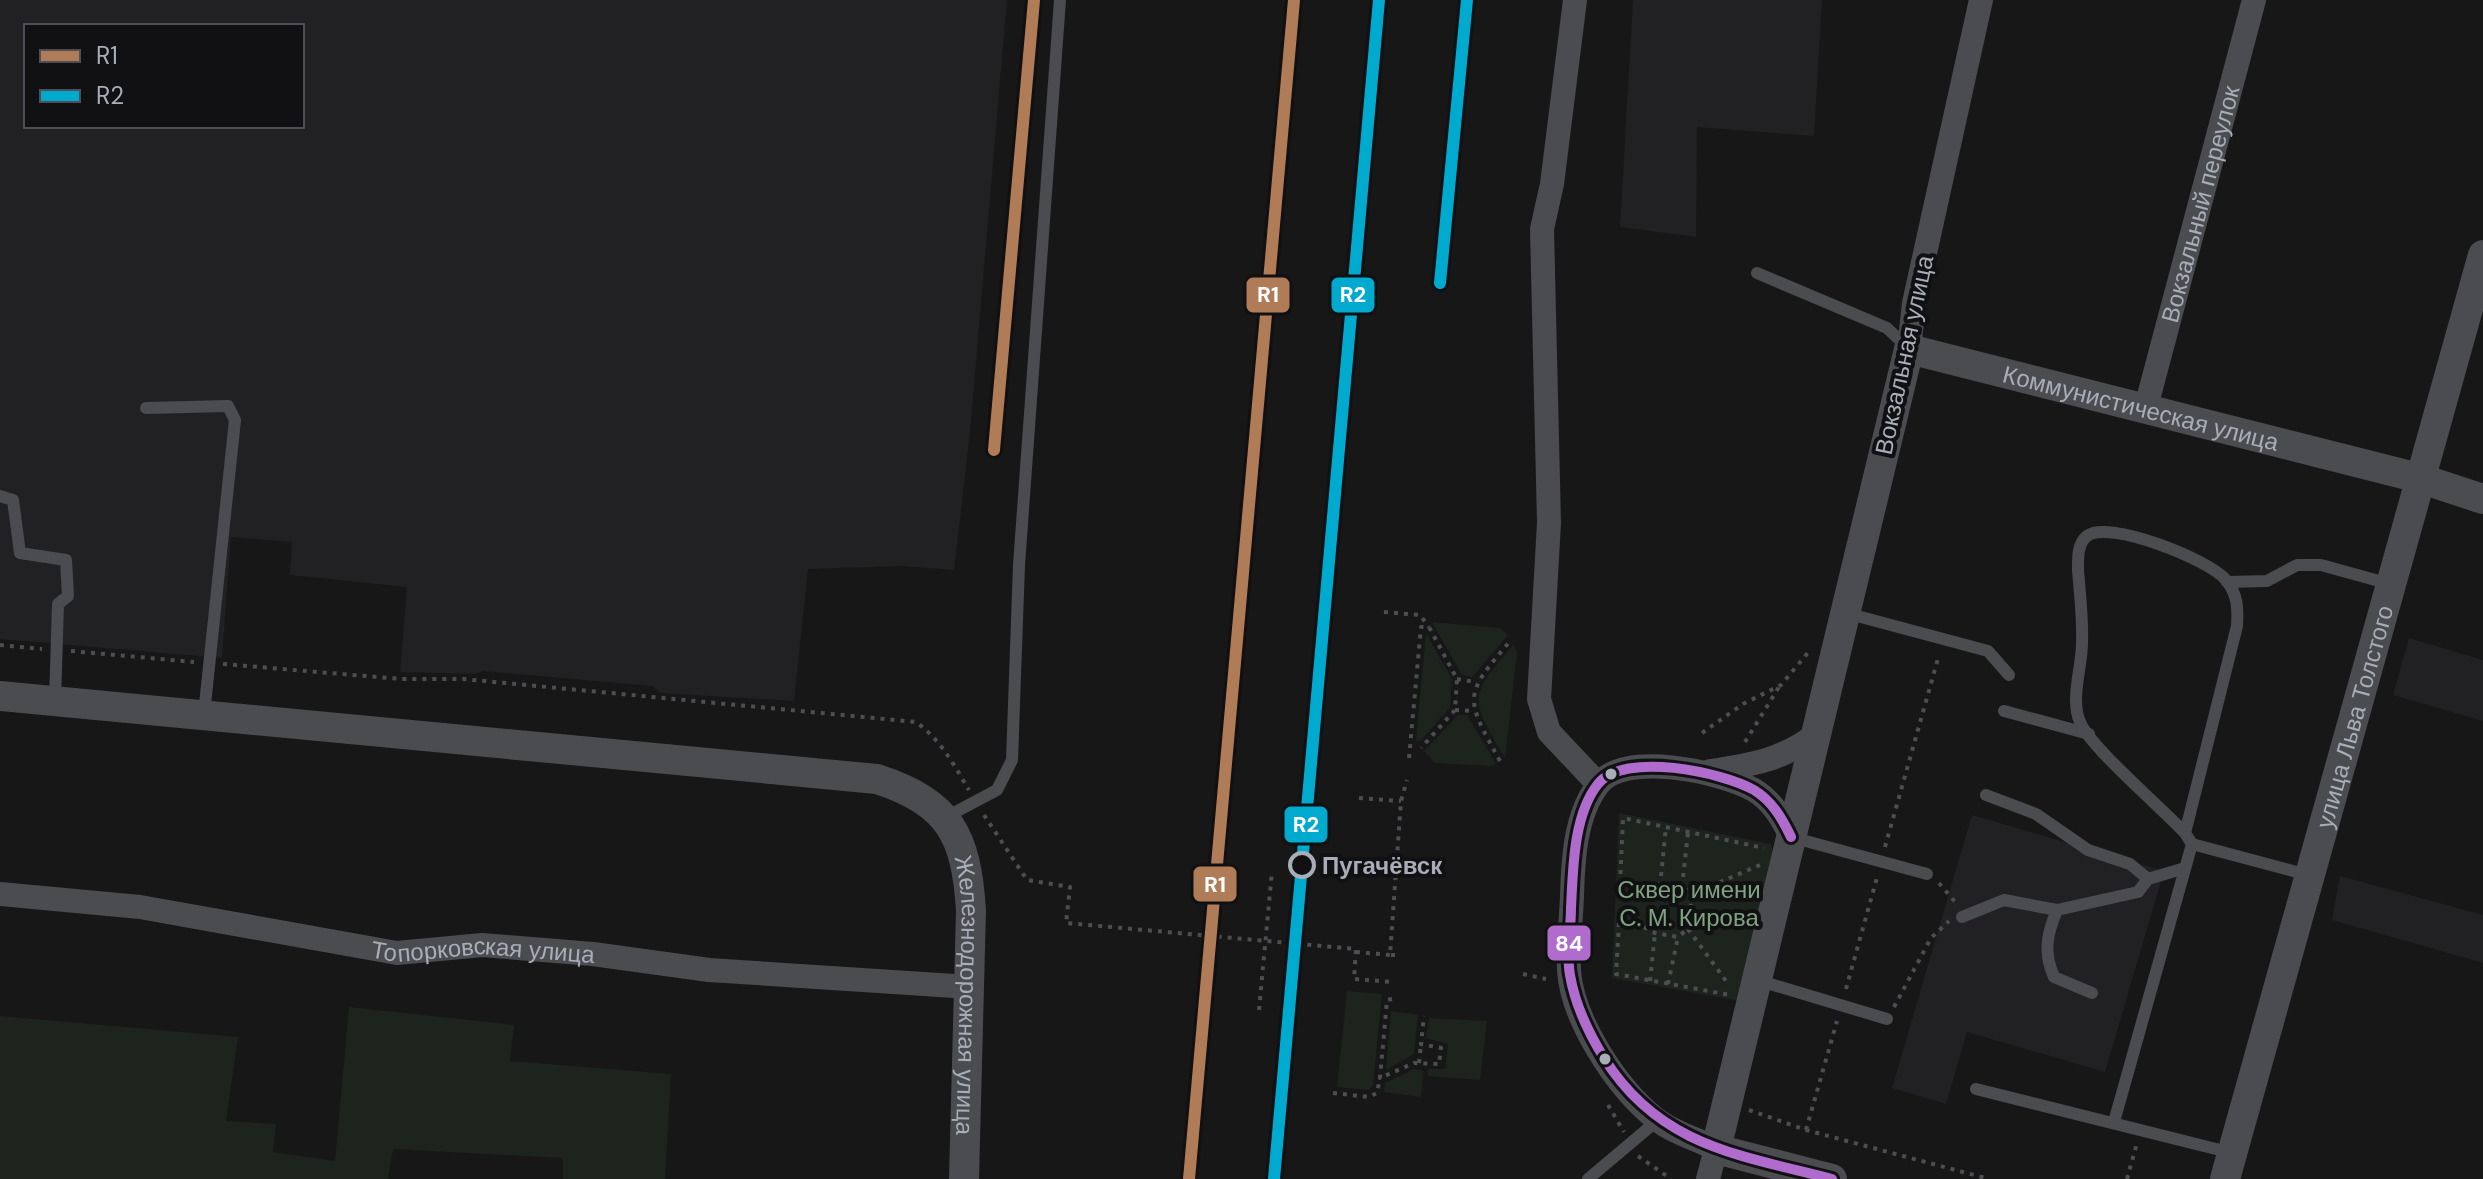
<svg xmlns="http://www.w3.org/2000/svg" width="2483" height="1179" font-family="'DM Sans',sans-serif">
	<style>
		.built { fill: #212123; fill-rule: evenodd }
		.green { fill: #1d241e }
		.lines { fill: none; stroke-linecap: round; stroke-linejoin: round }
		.path { stroke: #4d4e52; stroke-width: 4; stroke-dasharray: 4 6; stroke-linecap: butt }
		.service { stroke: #4b4c50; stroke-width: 12 }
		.minor { stroke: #4b4c50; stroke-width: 24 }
		.tertiary { stroke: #4b4c50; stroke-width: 30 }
		.bus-1-casing { stroke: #111113; stroke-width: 16 }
		.bus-1 { stroke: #b06ccc; stroke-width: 10 }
		.rail-1-casing { stroke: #111113; stroke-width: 18 }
		.rail-2-casing { stroke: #111113; stroke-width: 18 }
		.rail-1 { stroke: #b07c57; stroke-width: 12 }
		.rail-2 { stroke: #00a9ce; stroke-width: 12 }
		.bus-dot { fill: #a8adb8; stroke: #111113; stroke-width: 3 }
		.stop-dot { fill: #111113; stroke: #a8adb8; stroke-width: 4 }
		.labels { text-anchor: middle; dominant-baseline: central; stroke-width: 8; stroke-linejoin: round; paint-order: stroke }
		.street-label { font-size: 24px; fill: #a8adb8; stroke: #111113 }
		.stop-label { font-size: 24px; font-weight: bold; fill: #a8adb8; stroke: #111113; text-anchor: start }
		.park-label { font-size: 24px; fill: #7fa381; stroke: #111113 }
		.line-badge { stroke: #111113; stroke-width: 3 }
		.badge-label { font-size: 22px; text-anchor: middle; font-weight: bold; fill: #fff }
	</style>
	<rect width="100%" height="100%" fill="#171717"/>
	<g class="built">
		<path d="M0 0H1007L970 432 954 570 902 566 808 569 794 701 661 693 652 686 483 671 475 674 400 672 407 587 290 575 292 542 231 537 222 658 0 639ZM26 26H302V126H26Z"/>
		<polygon points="1633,0 1822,0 1814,136 1697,127 1696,237 1620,227"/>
		<polygon points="2409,638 2483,660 2483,721 2393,695"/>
		<polygon points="1972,815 2164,871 2105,1072 1967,1032 1946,1104 1892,1088"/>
		<polygon points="2340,876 2483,915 2483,963 2332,920"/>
	</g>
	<g class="green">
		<polygon points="1432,622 1500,628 1508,635 1472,677 1462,675"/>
		<polygon points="1426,633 1452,679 1450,708 1419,742 1416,740"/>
		<path d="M1514 644 1517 653 1505 758C1469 696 1468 699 1514 644Z"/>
		<polygon points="1458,715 1467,715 1496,764 1492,766 1435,763 1424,751"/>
		<polygon points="1619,813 1771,844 1774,860 1740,1001 1612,978"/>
		<polygon points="1347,991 1382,994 1373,1085 1369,1090 1337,1087"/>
		<polygon points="349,1007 514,1025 510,1061 671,1074 665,1179 563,1179 563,1158 393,1149 388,1179 0,1179 0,1016 238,1037 226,1121 276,1124 273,1152 335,1161"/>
		<polygon points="1391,1011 1418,1015 1414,1054 1386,1070"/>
		<polygon points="1429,1018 1487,1021 1480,1080 1428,1076 1428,1069 1445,1069 1448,1044 1426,1038"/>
		<polygon points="1414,1069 1423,1071 1421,1097 1384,1092 1385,1083"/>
	</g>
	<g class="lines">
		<g class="path">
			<polyline points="1384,612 1420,615 1429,627"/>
			<polyline points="0,645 42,649"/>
			<polyline points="71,651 194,662"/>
			<path d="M223 664 401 679H463L916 722C940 739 954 765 969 790"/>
			<polyline points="1457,679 1475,682"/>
			<polyline points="1455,710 1473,711"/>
			<polyline points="1702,733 1743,704 1781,685 1811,649"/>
			<polyline points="1745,742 1779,687"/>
			<polyline points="1409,758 1421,627 1429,627 1457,679 1455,710 1421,748"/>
			<path d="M1500 761C1464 696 1463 696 1512 639"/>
			<polyline points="1359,798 1401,801"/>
			<polyline points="984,815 1027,880 1070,887 1066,923 1356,949 1354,979 1393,982"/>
			<polyline points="1885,847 1939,655"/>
			<polyline points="1939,883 1956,903"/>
			<polyline points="1620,884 1623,818 1764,848"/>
			<polyline points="1660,886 1666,827"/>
			<polyline points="1682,887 1688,832"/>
			<polyline points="1692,894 1760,865"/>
			<polyline points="1619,923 1616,974 1730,995"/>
			<polyline points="1644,927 1655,933 1678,937 1688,929 1692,894 1682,887 1648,886"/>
			<polyline points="1688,929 1729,985"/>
			<polyline points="1356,952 1390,955"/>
			<polyline points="1395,955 1390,955 1401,801 1407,780"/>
			<polyline points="1523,974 1546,979"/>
			<polyline points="1650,981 1655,933"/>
			<polyline points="1668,984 1678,937"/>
			<polyline points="1846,989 1878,874"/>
			<polyline points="1392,999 1387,1000 1380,1078 1414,1063 1439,1064 1441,1048 1421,1044 1424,1016"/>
			<polyline points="1894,1007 1931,938 1949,921"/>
			<polyline points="1259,1010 1272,871"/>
			<polyline points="1419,1063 1421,1044"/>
			<polyline points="1333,1093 1369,1097 1377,1093 1380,1078"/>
			<polyline points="1608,1105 1624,1132"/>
			<polyline points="1749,1110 1806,1130 1989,1179"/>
			<polyline points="1806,1130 1837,1021"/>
			<polyline points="1638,1156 1671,1179"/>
			<polyline points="2127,1179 2137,1143"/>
		</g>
		<g class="service">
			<polyline points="1757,273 1887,328 1909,349"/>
			<polyline points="146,408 228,406 235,420 204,714"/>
			<polyline points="0,496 13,500 20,553 66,560 68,596 58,604 55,701"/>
			<polyline points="2227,582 2267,581 2297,565 2321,565 2390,584"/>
			<polyline points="1846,613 1988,651 2009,675"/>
			<polyline points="2004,711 2089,734"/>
			<polyline points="1986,795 2036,814 2088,850 2130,864 2148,879"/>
			<polyline points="946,817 997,790 1012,760 1019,565 1060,0"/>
			<path d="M2185 833C2162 808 2090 747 2080 722 2070 699 2082 667 2082 643 2083 619 2080 595 2078 570 2078 559 2077 544 2087 536 2108 519 2210 560 2226 580 2238 595 2238 608 2237 626L2185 833 2192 844 2308 875"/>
			<polyline points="1791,837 1927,874"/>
			<polyline points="1962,917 2004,900 2057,910"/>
			<polyline points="1757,980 1887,1019"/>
			<path d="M2092 993 2054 977C2043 952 2047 934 2057 910L2138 892 2148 879 2185 868"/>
			<polyline points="1976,1089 2232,1153"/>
			<polyline points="2114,1122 2192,844"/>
			<polyline points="1588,1179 1658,1120"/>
		</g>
		<g class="minor">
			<polyline points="1575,0 1552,184 1542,229 1549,523 1539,699 1549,732 1598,784"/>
			<polyline points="1909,349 1914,303 1981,0"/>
			<path id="s1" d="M2146 407 2254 0"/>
			<path d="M1710 771C1751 765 1782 760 1815 735"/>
			<path id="s2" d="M0 894 140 907 397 953 482 945 593 954 709 970 970 987"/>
			<path d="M1708 1179 1716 1149C1697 1139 1672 1132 1656 1119 1617 1088 1572 1020 1569 970 1568 946 1571 921 1572 896 1573 861 1575 815 1598 785 1623 750 1722 772 1754 790 1772 801 1782 818 1791 837"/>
		</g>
		<g class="tertiary">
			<path id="s3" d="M0 696 877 779C950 803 966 835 971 910L964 1179"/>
			<path id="s4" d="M1832 1179 1716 1149 1909 349 2419 478 2483 499"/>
			<path id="s5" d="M2225 1179 2483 255"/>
		</g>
		<defs>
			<path id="bus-1" d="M1791 837C1782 818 1772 801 1754 790 1722 772 1624 751 1598 784 1573 815 1573 871 1571 908 1571 929 1566 954 1570 975 1575 1005 1588 1032 1604 1058 1659 1146 1739 1155 1832 1179"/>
		</defs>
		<use href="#bus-1" class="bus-1-casing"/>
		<use href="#bus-1" class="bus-1"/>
		<defs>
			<g id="rail-1">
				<polyline points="994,450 1034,0"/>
				<polyline points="1189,1179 1294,0"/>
			</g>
			<g id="rail-2">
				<polyline points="1440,283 1467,0"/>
				<polyline points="1274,1179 1379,0"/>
			</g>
		</defs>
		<use href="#rail-1" class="rail-1-casing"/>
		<use href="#rail-2" class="rail-2-casing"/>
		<use href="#rail-1" class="rail-1"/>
		<use href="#rail-2" class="rail-2"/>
	</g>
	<g class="bus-dot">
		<circle cx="1611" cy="774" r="7"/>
		<circle cx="1605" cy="1059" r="7"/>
	</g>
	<circle class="stop-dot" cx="1302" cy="865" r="12"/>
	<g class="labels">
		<g class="street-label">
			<text stroke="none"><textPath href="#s1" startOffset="210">Вокзальный переулок</textPath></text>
			<text transform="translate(1904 355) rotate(-78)">Вокзальная улица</text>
			<text stroke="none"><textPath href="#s4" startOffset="1182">Коммунистическая улица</textPath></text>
			<text stroke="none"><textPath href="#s5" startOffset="480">улица Льва Толстого</textPath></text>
			<text stroke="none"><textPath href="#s2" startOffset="488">Топорковская улица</textPath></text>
			<text stroke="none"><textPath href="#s3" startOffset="1142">Железнодорожная улица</textPath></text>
		</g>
		<g class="stop-label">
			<text x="1322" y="865">Пугачёвск</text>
		</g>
		<g class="park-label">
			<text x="1689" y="889">Сквер имени<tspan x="1689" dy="28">С. М. Кирова</tspan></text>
		</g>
	</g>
	<g class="line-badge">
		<rect x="1245" y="276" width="46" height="38" rx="8" fill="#b07c57"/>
		<rect x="1330" y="276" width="46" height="38" rx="8" fill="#00a9ce"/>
		<rect x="1283" y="805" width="46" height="39" rx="8" fill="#00a9ce"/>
		<rect x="1192" y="865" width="46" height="38" rx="8" fill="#b07c57"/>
		<rect x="1546" y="924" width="46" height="38" rx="8" fill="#b06ccc"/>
	</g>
	<g class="badge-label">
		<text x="1268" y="302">R1</text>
		<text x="1353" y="302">R2</text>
		<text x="1306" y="832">R2</text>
		<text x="1215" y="892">R1</text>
		<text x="1569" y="951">84</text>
	</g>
	<rect x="24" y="24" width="280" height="104" fill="#111113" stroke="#4d4f55" stroke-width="2"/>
	<rect x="40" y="50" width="40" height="12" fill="#b07c57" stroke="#4d4f55" stroke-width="2"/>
	<text x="96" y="64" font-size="24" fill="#a8adb8">R1</text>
	<rect x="40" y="90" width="40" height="12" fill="#00a9ce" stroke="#4d4f55" stroke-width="2"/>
	<text x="96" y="104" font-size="24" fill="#a8adb8">R2</text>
</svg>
